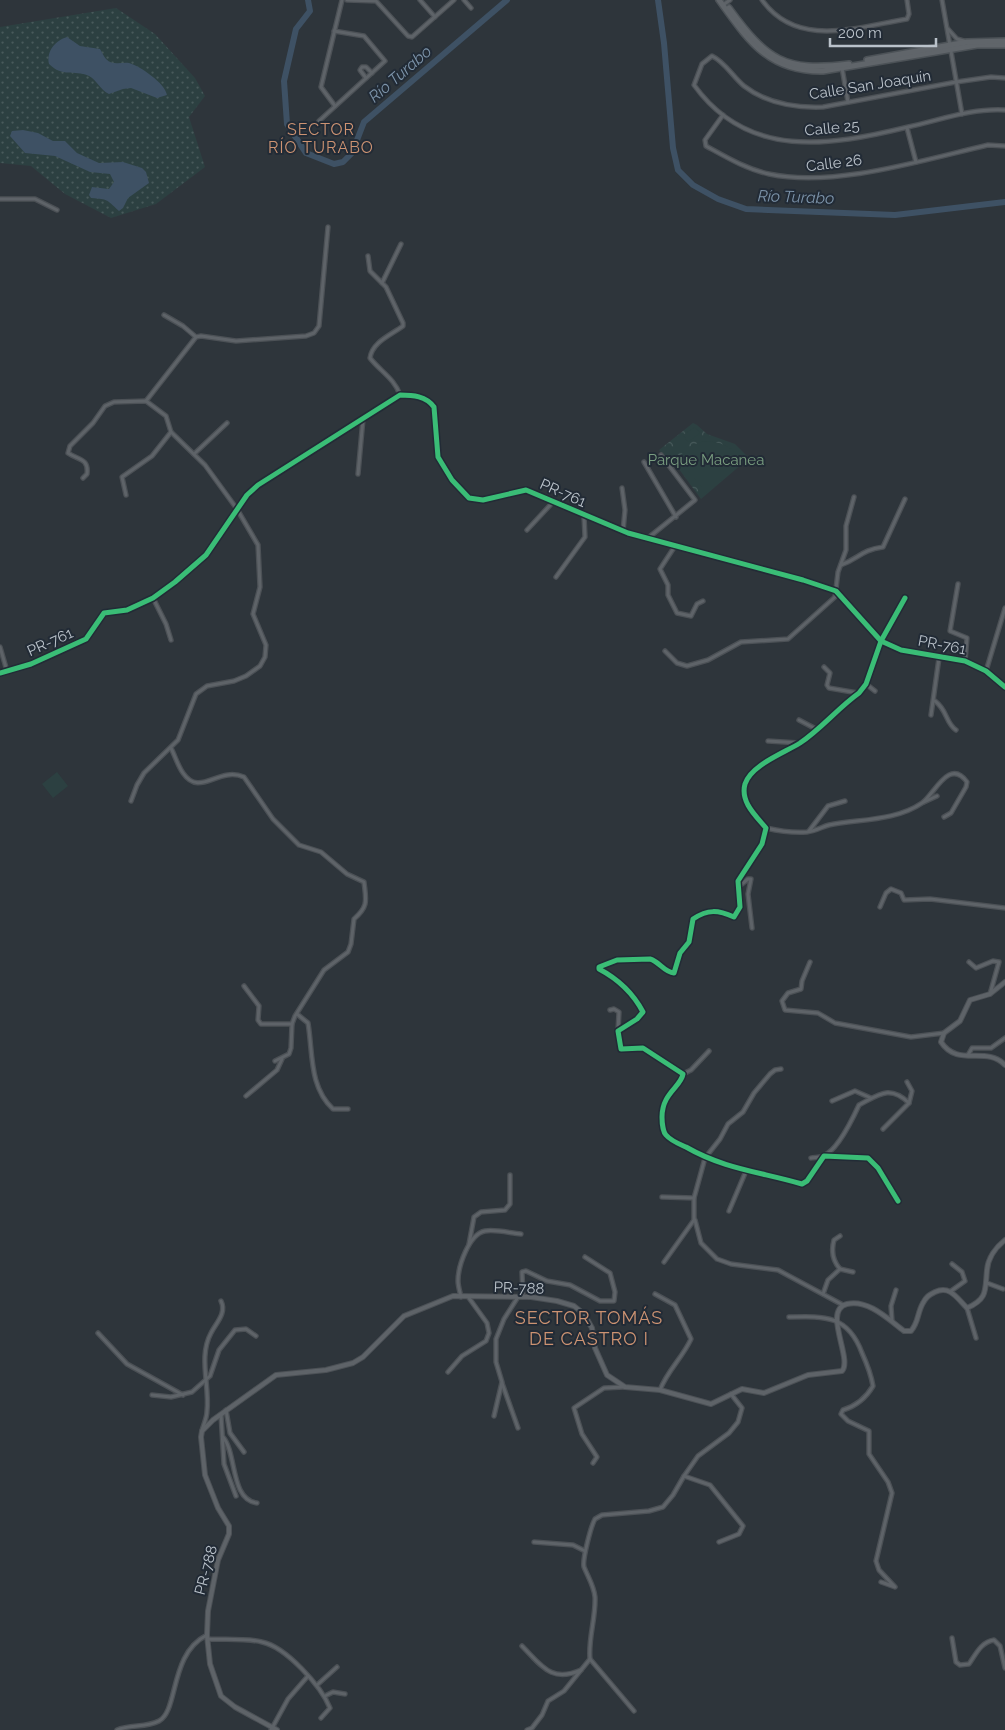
<svg xmlns="http://www.w3.org/2000/svg" width="1005" height="1730" font-family="Raleway,sans-serif">
	<style>
		.grass { fill: url(#grass-dots) }
		.forest { fill: url(#forest-crowns) }
		.pitch { fill: #2c4041 }
		.water { fill: #3e5164 }
		.lines { fill: none; stroke-linecap: round; stroke-linejoin: round }
		.river { stroke: #3e5164; stroke-width: 6 }
		.minor-casing { stroke: #4c5156; stroke-width: 5.5 }
		.tertiary-casing { stroke: #4c5156; stroke-width: 6 }
		.primary-casing { stroke: #4c5257; stroke-width: 8 }
		.minor { stroke: #5e6368; stroke-width: 3 }
		.tertiary { stroke: #5e6368; stroke-width: 4 }
		.primary { stroke: #60656a; stroke-width: 5 }
		.cycleway-casing { stroke: #222b36; stroke-width: 8 }
		.cycleway { stroke: #3abd76; stroke-width: 5 }
		.labels { text-anchor: middle; dominant-baseline: central; stroke-width: 4; stroke-linejoin: round; paint-order: stroke }
		.street-label { font-size: 15px; fill: #bac2ca; stroke: #222b36 }
		.park-label { font-size: 15px; fill: #7a9e80; stroke: #222b36 }
		.water-label { font-size: 16px; font-style: italic; fill: #7d94aa; stroke: #222b36 }
		.neighbourhood-label { font-size: 16px; letter-spacing: 1px; fill: #cd9372; stroke: #222b36 }
		.quarter-label { font-size: 18px; letter-spacing: 1px; fill: #cd9372; stroke: #222b36 }
	</style>
	<defs>
		<pattern id="grass-dots" width="8" height="8" patternUnits="userSpaceOnUse" patternTransform="scale(1.25)"><rect width="8" height="8" fill="#2c4041"/><path d="M2 2h.1M6 6h.1" fill="none" stroke="#485a5b" stroke-width="1.8" stroke-linecap="round"/></pattern>
		<pattern id="forest-crowns" width="20" height="18" patternUnits="userSpaceOnUse" patternTransform="scale(1.25)"><rect width="20" height="18" fill="#2c4041"/><path d="M2 6a3 3 0 1 1 6 0M12 15a3 3 0 1 1 6 0" fill="none" stroke="#485a5b"/></pattern>
	</defs>
	<rect width="100%" height="100%" fill="#2e353b"/>
	<polygon class="grass" points="116,8 155,34 195,78 205,96 189,117 205,167 156,204 111,218 65,194 31,166 0,163 0,27"/>
	<polygon class="forest" points="693,423 697,425 707,434 735,444 749,458 701,499 673,461 669,463 659,450"/>
	<g class="pitch">
		<polygon points="695,427 700,433 688,442 683,435"/>
		<path d="M703 441C722 442 731 446 744 461L707 493 677 458 691 446Z"/>
		<polygon points="57,772 68,786 53,798 42,784"/>
	</g>
	<g class="water">
		<path d="M67 37 80 46 100 49C102 52 104 57 106 59 113 66 121 62 129 63 140 66 165 83 167 95L157 98 131 88 123 89 109 94C100 90 97 80 89 76 73 69 63 78 49 64 46 51 56 40 67 37Z"/>
		<path d="M23 130 38 133 53 141H65L77 153 99 163 123 162 142 168 146 172 149 183 128 198 123 208 119 211C105 198 109 200 91 198L89 195 92 187 109 189 114 182 110 174 90 172 55 156 25 153 10 136 12 131Z"/>
	</g>
	<g class="lines">
		<g class="river">
			<polyline points="308,0 310,11 296,29 284,81 287,124 306,153 334,164 343,162 352,153 364,122 507,0"/>
			<polyline points="658,0 664,43 673,148 678,170 693,185 718,199 746,209 895,215 1005,202"/>
		</g>
		<defs>
			<g id="minor">
				<polyline points="347,0 376,1 408,36 412,37 454,0"/>
				<polyline points="420,0 435,17"/>
				<polyline points="464,0 471,8"/>
				<path d="M762 0C797 49 857 27 907 19L909 14 907 0"/>
				<polyline points="942,0 962,114"/>
				<polyline points="723,5 730,0"/>
				<polyline points="948,29 957,39 964,41"/>
				<polyline points="842,68 848,102"/>
				<polyline points="366,78 360,70 362,67 366,67 372,73"/>
				<path d="M1005 78 991 77 956 82 823 107C796 108 766 103 744 86 733 77 725 62 712 56L702 64 694 85C748 160 830 146 908 127 940 120 972 108 1005 110"/>
				<polyline points="335,106 321,87 342,0"/>
				<path d="M723 115 705 140 706 146C726 157 746 169 769 174 834 188 923 160 988 145L1005 146"/>
				<polyline points="319,121 385,61 364,36 334,31"/>
				<polyline points="907,128 916,162"/>
				<polyline points="0,199 35,199 57,210"/>
				<path d="M368 256 370 271 386 287 403 323V326C391 335 372 342 370 358 380 371 395 379 400 395"/>
				<polyline points="382,283 401,244"/>
				<polyline points="164,315 183,326 196,337"/>
				<polyline points="146,401 196,337 201,336 236,341 306,336 314,333 319,326 328,227"/>
				<polyline points="194,454 227,423"/>
				<polyline points="644,462 676,517"/>
				<polyline points="358,474 363,419"/>
				<path d="M83 478 87 474C89 458 78 460 68 453L70 446 93 423 105 406 114 402 146 401 166 416 171 432 205 465 237 509 258 545 260 587 253 614 266 645 265 657 260 666 246 676 234 681 207 686 196 694 178 740 144 773 137 785 131 801"/>
				<polyline points="622,488 625,510 623,531"/>
				<polyline points="126,495 122,477 152,456 171,432"/>
				<polyline points="527,530 553,502"/>
				<polyline points="648,538 695,500 661,455"/>
				<polyline points="675,546 660,569 668,585 668,595 677,613 691,616 697,604 703,601"/>
				<path d="M841 565C860 558 861 550 883 547L905 499"/>
				<polyline points="556,577 585,537 584,516"/>
				<polyline points="958,584 950,631 967,638 965,661"/>
				<polyline points="153,598 166,624 171,640"/>
				<polyline points="0,647 7,671"/>
				<polyline points="665,651 677,663 687,666 708,660 741,642 788,639 835,597 838,572 846,550 846,526 854,497"/>
				<polyline points="824,667 830,673 827,685 829,688 858,693"/>
				<polyline points="986,671 1005,608"/>
				<polyline points="866,684 875,691"/>
				<path d="M935 701C948 711 945 722 956 730"/>
				<polyline points="931,715 939,658"/>
				<polyline points="799,720 816,729"/>
				<polyline points="768,741 800,743"/>
				<path d="M171 748C175 756 178 766 183 773 200 798 218 766 244 777L273 819 299 845 321 852 347 874 364 882C366 900 369 906 354 919L351 944 348 952 324 970 295 1016 292 1024 291 1048 289 1054 275 1061"/>
				<polyline points="924,802 937,796"/>
				<path d="M766 828C779 831 793 833 807 832 815 831 822 827 829 825 859 819 896 821 922 803 934 795 949 757 967 782L966 787 951 813 944 817"/>
				<polyline points="809,831 828,806 845,801"/>
				<polyline points="738,887 748,879 751,879 748,894 752,928"/>
				<polyline points="880,907 886,893 891,889 901,893 904,900 930,899 1005,908"/>
				<polyline points="810,962 802,981 801,989 788,993 782,1001 785,1010 818,1013 835,1023 911,1037 944,1033"/>
				<polyline points="969,962 976,968 993,961 999,962 990,994"/>
				<polyline points="244,986 259,1006 258,1020 261,1024 292,1024"/>
				<polyline points="610,1010 614,1009 619,1012 618,1031"/>
				<path d="M297 1014 308 1023C313 1053 309 1087 333 1109H348"/>
				<polyline points="968,1055 972,1048 991,1048 1005,1038"/>
				<polyline points="683,1074 691,1070 709,1051"/>
				<polyline points="246,1096 277,1070 282,1059"/>
				<polyline points="832,1101 855,1091 871,1098"/>
				<polyline points="883,1129 909,1103 912,1091 907,1082"/>
				<path d="M811 1158C814 1157 819 1158 823 1156 837 1151 853 1118 859 1105 880 1094 890 1085 909 1103"/>
				<polyline points="662,1197 694,1198"/>
				<path d="M898 1201 878 1168 868 1158 824 1156 807 1181 802 1184C761 1172 724 1169 686 1147 679 1144 671 1141 666 1135 663 1132 662 1122 662 1117 662 1093 681 1087 683 1074L643 1048 621 1049 618 1031 637 1019 643 1012C633 993 618 979 599 969V967L617 960 650 959C660 962 664 972 674 973L680 953 689 942 693 919C708 909 718 910 734 917L740 907 738 881 762 844 766 828C756 816 740 802 745 784 751 765 784 753 800 743 821 729 838 708 859 693L866 684 881 641 905 598"/>
				<polyline points="729,1211 746,1171"/>
				<polyline points="695,1220 701,1243 717,1259 731,1264 778,1270 843,1305"/>
				<path d="M840 1236 834 1240C831 1251 832 1260 840 1269"/>
				<polyline points="469,1244 474,1217 481,1212 505,1210 510,1204 510,1175"/>
				<polyline points="664,1262 694,1220 694,1198 705,1158 720,1139 728,1124 743,1112 754,1093 770,1074 775,1070 781,1069"/>
				<polyline points="987,1283 1003,1289"/>
				<polyline points="951,1291 965,1281 962,1272 952,1264"/>
				<path d="M655 1294 675 1305 691 1339C683 1357 667 1371 660 1390"/>
				<polyline points="823,1294 828,1280 840,1269 853,1272"/>
				<path d="M461 1297C460 1292 458 1286 458 1281 458 1266 469 1234 485 1231 495 1229 510 1233 521 1234"/>
				<polyline points="523,1297 522,1272 526,1271 547,1281 570,1285 600,1301 614,1301 615,1292 610,1273 585,1257"/>
				<polyline points="967,1308 976,1338"/>
				<path d="M789 1317C825 1316 848 1315 862 1353 867 1364 871 1374 873 1386 866 1398 856 1406 843 1410L841 1414 848 1421 869 1431V1454L888 1482 892 1493 876 1561 879 1570 895 1587 881 1582"/>
				<polyline points="892,1321 891,1306 896,1290"/>
				<polyline points="98,1333 127,1364 183,1395"/>
				<polyline points="448,1372 462,1356 486,1341 489,1333 487,1323 469,1298"/>
				<polyline points="502,1383 518,1428"/>
				<polyline points="152,1395 171,1397 192,1392 210,1376 219,1350 235,1330 246,1329 256,1336"/>
				<polyline points="226,1410 230,1433 244,1452"/>
				<polyline points="221,1415 224,1464 236,1496"/>
				<polyline points="494,1416 502,1382 496,1362 496,1339 504,1319 518,1297"/>
				<path d="M202 1430C204 1424 207 1417 207 1411 210 1386 198 1357 211 1333 216 1323 227 1313 221 1301"/>
				<path d="M223 1437C237 1453 230 1500 257 1503"/>
				<polyline points="593,1463 597,1457 582,1434 574,1408 604,1388 624,1387"/>
				<polyline points="684,1476 710,1485 743,1526 739,1534 719,1542"/>
				<polyline points="534,1542 573,1545 585,1551"/>
				<path d="M952 1638 956 1662 960 1665 969 1664C976 1654 981 1642 994 1640L1000 1646 1005 1668"/>
				<path d="M208 1639C225 1640 246 1638 262 1642 286 1647 321 1686 330 1708L321 1718"/>
				<path d="M522 1646C542 1666 551 1683 581 1670"/>
				<polyline points="590,1659 634,1711"/>
				<polyline points="317,1685 337,1667"/>
				<polyline points="325,1696 333,1692 345,1694"/>
				<path d="M117 1730C130 1724 146 1728 159 1721 179 1710 169 1654 207 1635"/>
				<polyline points="271,1730 288,1699 308,1676"/>
				<path d="M527 1730 532 1728 542 1715 548 1701 564 1691 590 1659C588 1638 596 1618 595 1597 594 1586 588 1577 584 1567 582 1560 591 1526 595 1519L602 1515 649 1511 663 1507 673 1495 684 1476 698 1456 729 1433 738 1422 742 1408 731 1394"/>
			</g>
			<g id="tertiary">
				<path d="M0 673 31 664 86 639 104 613 127 610 153 598 175 582 206 555 247 495 258 485 400 395C413 395 426 396 434 407L438 457 452 480 469 498 483 500 526 490 628 533 803 580 836 591 881 641 901 650 965 661 986 671 1005 687"/>
				<path d="M1005 982 990 994 970 1000 960 1021 944 1033 941 1042C958 1068 986 1045 1005 1065"/>
				<path d="M277 1730 235 1707 221 1696 210 1664 207 1635 208 1611 218 1560 229 1534V1526L218 1508 205 1475 201 1437 202 1431 213 1420 276 1375 326 1370 353 1363 363 1357 404 1316 453 1296 531 1297 557 1301 574 1306 584 1314 592 1328 595 1348 607 1375 625 1387 660 1390 711 1404 742 1389 764 1393 808 1375 842 1371C853 1359 822 1310 847 1304 868 1299 888 1319 904 1331H911C919 1322 917 1313 923 1303 926 1297 929 1295 935 1292 950 1285 957 1298 967 1308 988 1299 985 1290 987 1270 988 1258 996 1247 1005 1240"/>
			</g>
			<g id="primary">
				<path d="M719 0C748 40 768 72 823 71L977 45H1005"/>
				<path d="M729 8C767 60 784 72 849 64"/>
				<polyline points="867,60 967,42 1005,41"/>
			</g>
		</defs>
		<use href="#minor" class="minor-casing"/>
		<use href="#tertiary" class="tertiary-casing"/>
		<use href="#primary" class="primary-casing"/>
		<use href="#minor" class="minor"/>
		<use href="#tertiary" class="tertiary"/>
		<use href="#primary" class="primary"/>
		<defs>
			<g id="cycleway">
				<path d="M0 673 31 664 86 639 104 613 127 610 153 598 175 582 206 555 247 495 258 485 400 395C413 395 426 396 434 407L438 457 452 480 469 498 483 500 526 490 628 533 803 580 836 591 881 641 901 650 965 661 986 671 1005 687"/>
				<path d="M898 1201 878 1168 868 1158 824 1156 807 1181 802 1184C761 1172 724 1169 686 1147 679 1144 671 1141 666 1135 663 1132 662 1122 662 1117 662 1093 681 1087 683 1074L643 1048 621 1049 618 1031 637 1019 643 1012C633 993 618 979 599 969V967L617 960 650 959C660 962 664 972 674 973L680 953 689 942 693 919C708 909 718 910 734 917L740 907 738 881 762 844 766 828C756 816 740 802 745 784 751 765 784 753 800 743 821 729 838 708 859 693L866 684 881 641 905 598"/>
			</g>
		</defs>
		<use href="#cycleway" class="cycleway-casing"/>
		<use href="#cycleway" class="cycleway"/>
	</g>
	<g class="labels">
		<g class="street-label">
			<text transform="translate(870 85) rotate(-9)">Calle San Joaquín</text>
			<text transform="translate(832 128) rotate(-6)">Calle 25</text>
			<text transform="translate(834 163) rotate(-7)">Calle 26</text>
			<text transform="translate(563 493) rotate(24)">PR-761</text>
			<text transform="translate(50 642) rotate(-24)">PR-761</text>
			<text transform="translate(942 645) rotate(11)">PR-761</text>
			<text transform="translate(519 1288) rotate(2)">PR-788</text>
			<text transform="translate(206 1570) rotate(-75)">PR-788</text>
		</g>
		<g class="park-label">
			<text x="706" y="460">Parque Macanea</text>
		</g>
		<g class="water-label">
			<text transform="translate(400 74) rotate(-41)">Río Turabo</text>
			<text transform="translate(796 197) rotate(2)">Río Turabo</text>
		</g>
		<g class="neighbourhood-label">
			<text x="321" y="129">SECTOR<tspan x="321" dy="18">RÍO TURABO</tspan></text>
		</g>
		<g class="quarter-label">
			<text x="589" y="1317">SECTOR TOMÁS<tspan x="589" dy="21">DE CASTRO I</tspan></text>
		</g>
	</g>
	<path d="M830 38v8h106v-8" fill="none" stroke="#bac2ca" stroke-width="2.5"/>
	<text x="838" y="38" font-size="15" fill="#bac2ca" stroke="#222b36" stroke-width="4" paint-order="stroke">200 m</text>
</svg>
